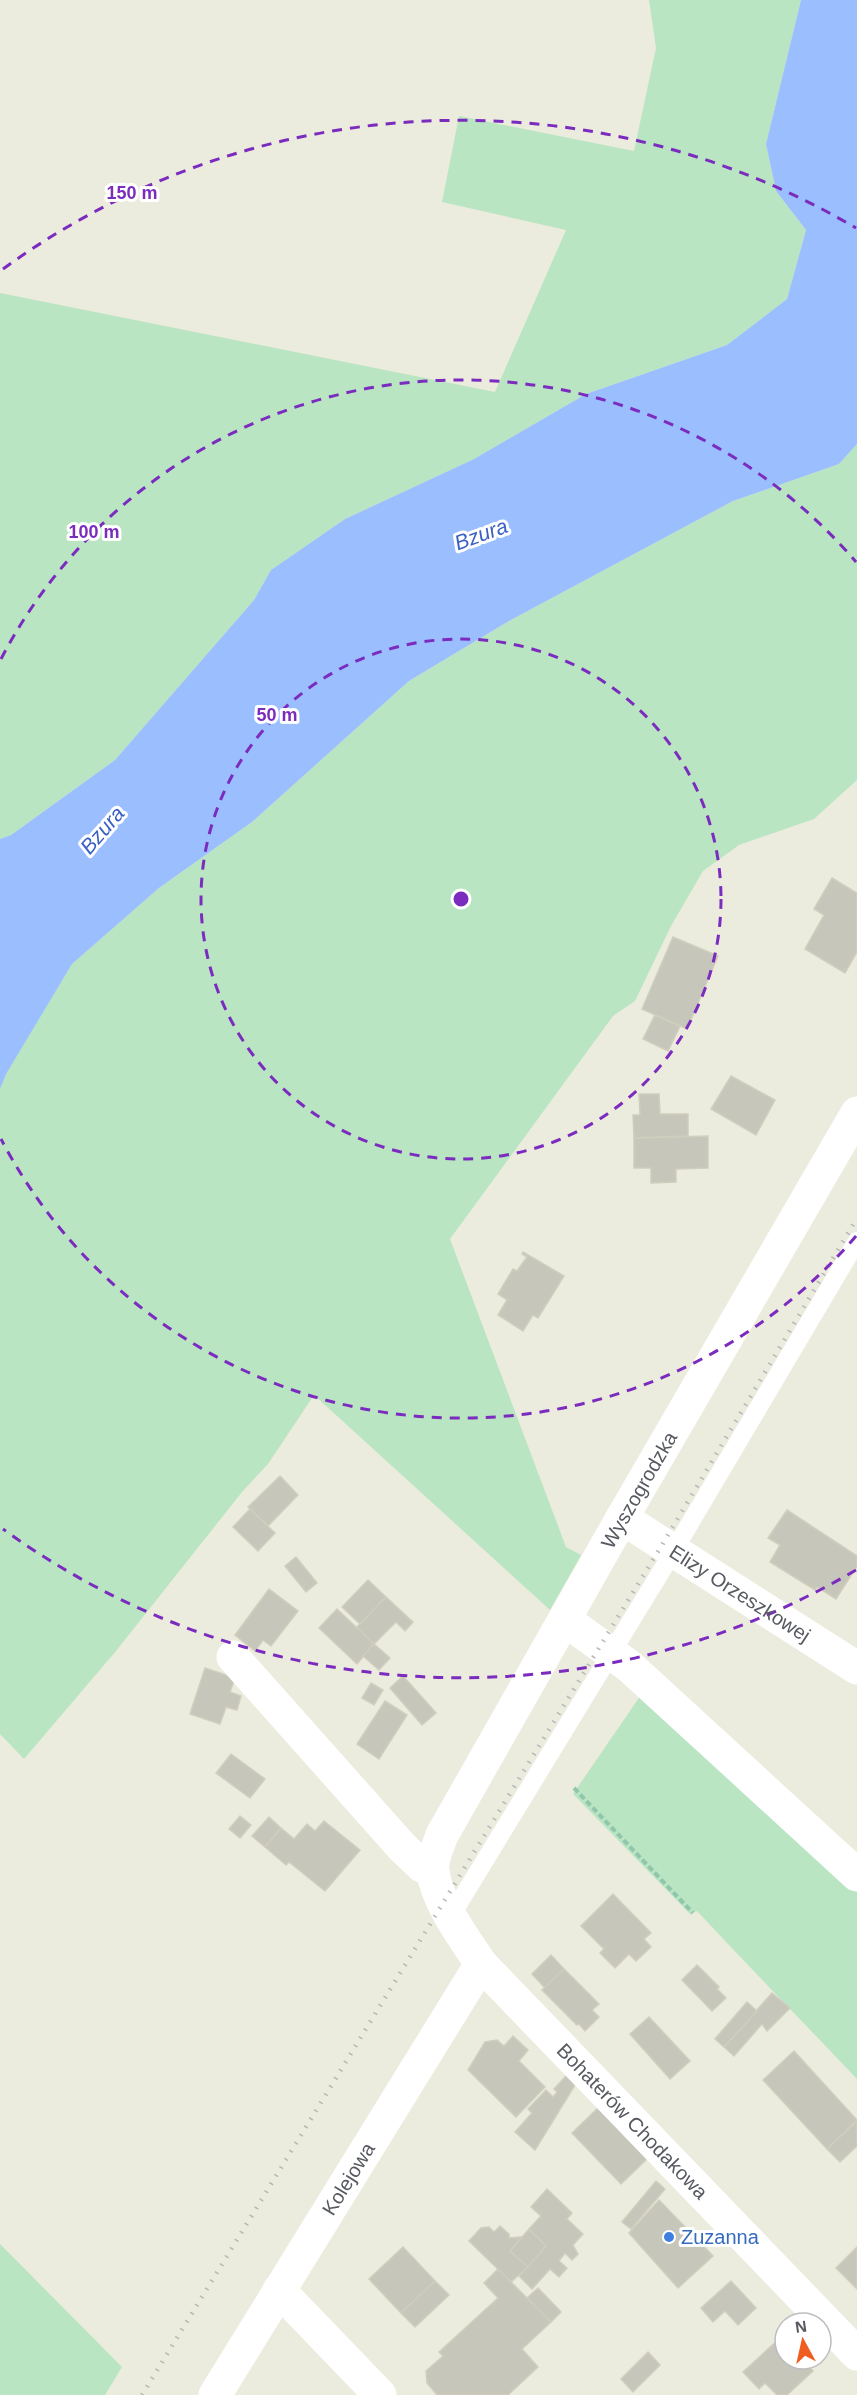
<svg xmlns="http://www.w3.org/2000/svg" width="857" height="2395" font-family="Helvetica,sans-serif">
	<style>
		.green { fill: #b9e5c2 }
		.water { fill: #9bbeff }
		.building { fill: #c6c6bb; stroke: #d0cebd; stroke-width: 1.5 }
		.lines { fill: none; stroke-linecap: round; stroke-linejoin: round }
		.path { stroke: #91c6ac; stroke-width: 4; stroke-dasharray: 6 3; stroke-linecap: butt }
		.lane { stroke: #fff; stroke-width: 18 }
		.street { stroke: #fff; stroke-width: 33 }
		.rail { stroke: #b6b7b7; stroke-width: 4.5; stroke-dasharray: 1.5 8; stroke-linecap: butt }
		.ring { fill: none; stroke: #7b2cbf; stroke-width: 3; stroke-dasharray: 10 8 }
		.shop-dot { fill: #3f7fe0; stroke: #fff; stroke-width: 2 }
		.labels { text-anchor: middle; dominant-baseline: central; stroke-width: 6; stroke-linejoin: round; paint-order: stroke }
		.street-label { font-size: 20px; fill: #575a60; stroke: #fff }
		.shop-label { font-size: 20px; fill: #366cbe; stroke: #fff; text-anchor: start }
		.water-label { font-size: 21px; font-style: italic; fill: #3a60c6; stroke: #fff }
		.centre { fill: #7b2cbf; stroke: #fff; stroke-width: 3 }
		.ring-label { font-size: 18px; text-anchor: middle; font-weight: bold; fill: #7b2cbf; stroke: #fff; stroke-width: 6; stroke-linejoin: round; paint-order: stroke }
	</style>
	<rect width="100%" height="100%" fill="#ececde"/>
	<g class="green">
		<polygon points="649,0 801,0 766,144 776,191 806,230 787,299 727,345 586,394 474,459 345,519 271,570 254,600 115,760 11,835 0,839 0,293 495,392 566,230 442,202 459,116 634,151 656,48"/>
		<polygon points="857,444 857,780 814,819 739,845 703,871 671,926 635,1001 613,1016 450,1239 566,1547 581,1555 550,1610 314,1395 268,1464 242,1492 116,1651 24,1759 0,1734 0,1089 5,1074 72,964 159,888 252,822 409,681 509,621 733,501 839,464"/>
		<path d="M645 1689 857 1884V2079C804 2023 750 1968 697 1911L690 1914 573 1794Z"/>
		<polygon points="0,2244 122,2367 105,2395 0,2395"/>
	</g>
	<polygon class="water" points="801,0 857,0 857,444 839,464 733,501 509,621 409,681 252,822 159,888 72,964 6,1074 0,1089 0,839 11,835 115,760 254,600 271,570 345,519 474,459 586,394 727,345 787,299 806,230 776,191 766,144"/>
	<g class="building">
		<polygon points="832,878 857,893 857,952 845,973 805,949 824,915 814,909"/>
		<polygon points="673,937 718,956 687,1029 642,1009"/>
		<polygon points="655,1015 680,1026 668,1051 643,1039"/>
		<polygon points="731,1076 775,1100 756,1135 711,1109"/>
		<polygon points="639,1094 659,1094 660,1114 688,1114 688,1136 634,1138 633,1115 640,1115"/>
		<polygon points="708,1136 708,1168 676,1169 676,1182 651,1183 651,1168 634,1168 634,1138"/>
		<polygon points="523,1252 564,1276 538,1318 533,1315 523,1331 498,1315 507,1300 498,1294 513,1269 517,1271 527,1257 522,1254"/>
		<polygon points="280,1476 298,1495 268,1526 248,1507"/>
		<polygon points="250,1509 275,1533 258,1551 233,1527"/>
		<polygon points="787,1510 857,1556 857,1566 836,1599 817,1587 815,1590 770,1562 780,1545 768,1538"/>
		<polygon points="296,1557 317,1583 306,1592 285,1566"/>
		<polygon points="368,1580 386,1597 360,1624 342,1607"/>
		<polygon points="269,1589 298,1611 271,1646 263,1640 255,1651 235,1635"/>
		<polygon points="386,1597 413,1622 405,1631 396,1622 374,1644 356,1628"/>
		<polygon points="337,1609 374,1644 357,1664 319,1628"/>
		<polygon points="374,1644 390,1658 379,1670 363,1656"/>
		<polygon points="205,1668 235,1678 230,1692 241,1696 237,1710 226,1707 220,1724 190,1714"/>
		<polygon points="403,1676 436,1713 422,1725 390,1688"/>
		<polygon points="371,1683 383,1690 374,1705 362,1698"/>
		<polygon points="385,1701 407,1715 379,1759 357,1744"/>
		<polygon points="231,1754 265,1779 250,1798 216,1773"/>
		<polygon points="240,1816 251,1825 240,1838 229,1829"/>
		<polygon points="269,1817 281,1828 265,1847 252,1836"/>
		<polygon points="324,1821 360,1850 325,1891 289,1862 286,1865 265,1847 281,1828 294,1839 307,1824 315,1831"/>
		<polygon points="613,1894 651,1933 644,1939 651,1947 636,1961 629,1954 615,1968 600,1953 604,1949 581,1926"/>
		<polygon points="551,1955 564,1969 545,1988 532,1974"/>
		<polygon points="697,1965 719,1987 717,1989 726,1998 712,2011 682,1980"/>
		<polygon points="564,1969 599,2004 592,2010 599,2017 585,2031 579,2024 577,2025 542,1990"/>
		<polygon points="772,1993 790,2008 767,2031 762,2024 734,2056 724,2047"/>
		<polygon points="747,2002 757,2011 724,2047 715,2039"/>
		<polygon points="649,2017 690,2061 670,2079 630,2034"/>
		<polygon points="513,2036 528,2050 519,2061 545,2087 516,2117 468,2070 485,2042 497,2040 504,2046"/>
		<polygon points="794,2051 857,2120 827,2149 763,2080"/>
		<polygon points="566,2076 575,2085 535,2150 515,2132 532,2113 528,2109 546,2090 553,2097 557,2092 554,2089"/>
		<polygon points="599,2107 648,2158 621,2184 572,2133"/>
		<polygon points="857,2121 857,2146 840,2162 827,2149"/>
		<polygon points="656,2181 665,2189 631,2229 622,2222"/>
		<polygon points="547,2189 572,2213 567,2219 583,2234 573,2245 578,2254 572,2260 565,2253 559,2261 567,2268 559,2277 550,2269 532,2289 519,2276 546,2246 529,2229 541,2216 531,2207"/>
		<polygon points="659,2200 713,2256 678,2288 629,2233"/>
		<polygon points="500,2226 509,2234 509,2238 522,2237 510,2251 528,2267 511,2282 469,2241 481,2228 489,2227 494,2232"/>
		<polygon points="529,2229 546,2246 528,2267 510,2251"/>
		<polygon points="403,2247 435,2281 401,2313 369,2279"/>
		<polygon points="857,2247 857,2289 836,2268"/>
		<polygon points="498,2269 551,2322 522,2349 538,2367 508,2395 437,2395 427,2383 426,2371 443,2356 439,2352 498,2298 484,2283"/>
		<polygon points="435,2281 449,2295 415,2327 401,2313"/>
		<polygon points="731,2281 756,2308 738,2325 725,2311 713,2322 701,2308"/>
		<polygon points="538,2288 561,2312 551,2322 527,2298"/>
		<polygon points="781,2337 785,2340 785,2359 802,2359 813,2371 787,2395 777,2395 765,2383 759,2389 743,2372"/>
		<polygon points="648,2352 660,2365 633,2392 621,2379"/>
	</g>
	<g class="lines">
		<polyline class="path" points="574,1788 693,1913"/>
		<polyline class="lane" points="451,1916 673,1552 857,1241"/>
		<g class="street">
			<path id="s1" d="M857 1113 622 1518 442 1835C438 1847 431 1859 433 1872 437 1902 464 1938 481 1964L857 2354"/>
			<path id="s2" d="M622 1518 857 1668"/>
			<polyline points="565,1620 629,1666 857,1875"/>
			<polyline points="233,1657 402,1847 422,1866 433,1872"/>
			<polyline points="279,2290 380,2395"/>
			<path id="s3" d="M215 2395 481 1964"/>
		</g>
		<polyline class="rail" points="142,2395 662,1545 857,1218"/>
	</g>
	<g class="ring">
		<circle cx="461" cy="899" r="260"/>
		<path d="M856 1236A519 519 0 0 1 1 1139M1 659A519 519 0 0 1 856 562"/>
		<path d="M856 1570A779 779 0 0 1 3 1529M3 269A779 779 0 0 1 856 228"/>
	</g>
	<circle class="shop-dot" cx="669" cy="2237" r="6"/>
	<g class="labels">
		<g class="street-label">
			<text transform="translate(639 1490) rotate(-60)">Wyszogrodzka</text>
			<text stroke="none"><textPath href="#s2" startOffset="140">Elizy Orzeszkowej</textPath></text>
			<text stroke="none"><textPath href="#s1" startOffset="1194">Bohaterów Chodakowa</textPath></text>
			<text stroke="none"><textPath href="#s3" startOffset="254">Kolejowa</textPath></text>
		</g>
		<g class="shop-label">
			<text x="681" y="2237">Zuzanna</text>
		</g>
		<g class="water-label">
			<text transform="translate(481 534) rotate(-20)">Bzura</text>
			<text transform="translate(102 830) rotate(-49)">Bzura</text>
		</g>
	</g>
	<circle cx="461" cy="899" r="9" class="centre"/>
	<g class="ring-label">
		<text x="132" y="199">150 m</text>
		<text x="94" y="538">100 m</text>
		<text x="277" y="721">50 m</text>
	</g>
	<g transform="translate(803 2341) rotate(352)"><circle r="28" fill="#ffffff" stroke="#bcbdbf" stroke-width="1.5"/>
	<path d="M0-4.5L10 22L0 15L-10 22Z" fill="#ef5d21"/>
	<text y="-9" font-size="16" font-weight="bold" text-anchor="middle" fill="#575a60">N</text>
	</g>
</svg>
